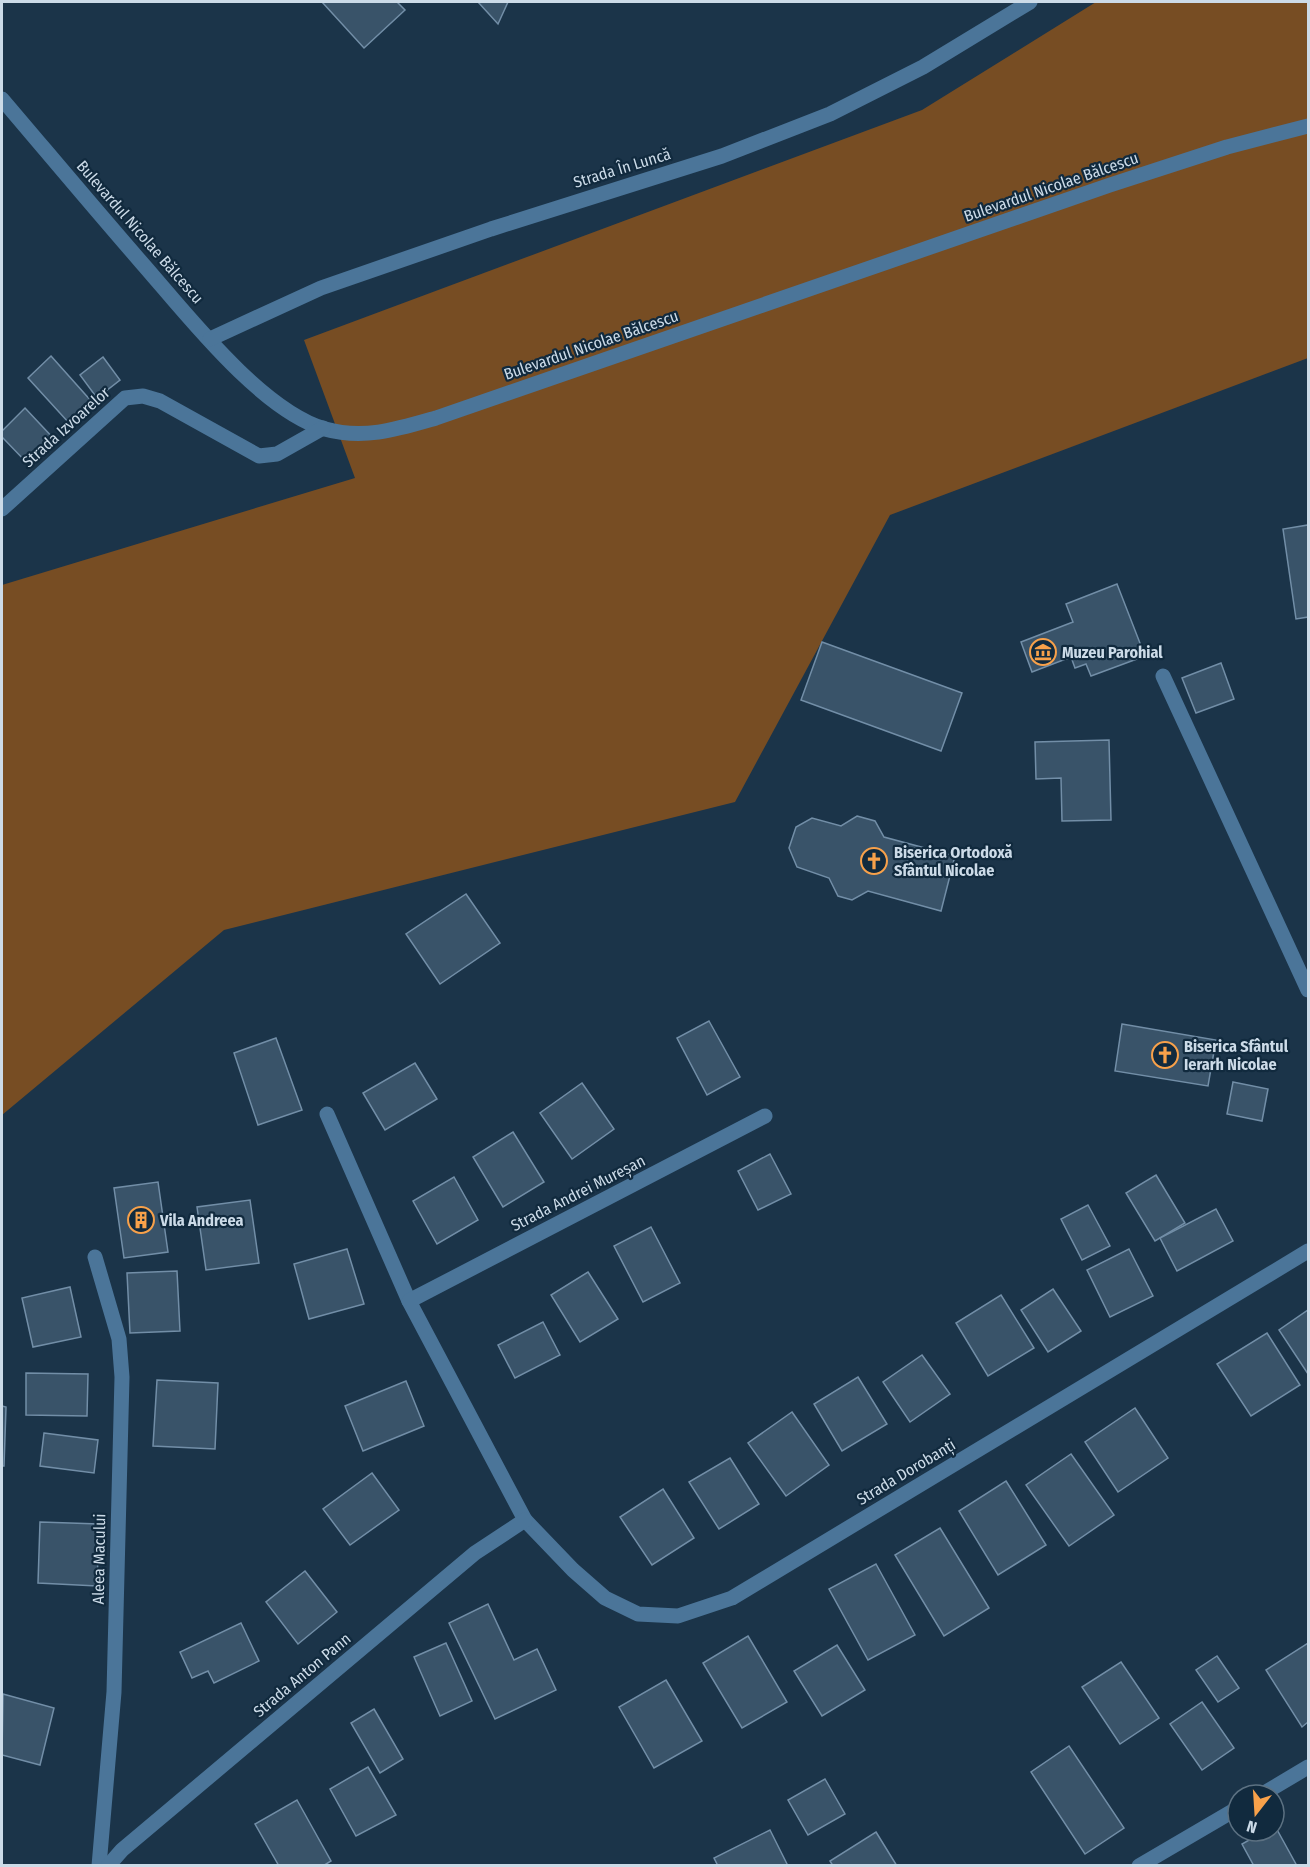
<svg xmlns="http://www.w3.org/2000/svg" width="1310" height="1867" font-family="'Fira Sans Condensed',sans-serif">
	<style>
		.green { fill: #774d23 }
		.building { fill: #395369; stroke: #728ea7; stroke-width: 1.5 }
		.lines { fill: none; stroke-linecap: round; stroke-linejoin: round }
		.minor { stroke: #4b7599; stroke-width: 15 }
		.labels { text-anchor: middle; dominant-baseline: central; stroke-width: 4.5; stroke-linejoin: round; paint-order: stroke }
		.street-label { font-size: 16px; fill: #ccdbe8; stroke: #112a3e }
		.poi-label { font-size: 16px; font-weight: bold; fill: #ccdbe8; stroke: #112a3e; text-anchor: start }
	</style>
	<rect width="100%" height="100%" fill="#1b3449"/>
	<polygon class="green" points="1096,2 1308,2 1308,358 890,515 735,802 224,930 2,1115 2,585 355,478 304,340 922,110"/>
	<g class="building">
		<polygon points="322,2 397,2 405,10 364,48"/>
		<polygon points="478,2 508,2 498,24"/>
		<polygon points="51,356 92,402 69,423 28,378"/>
		<polygon points="103,357 120,380 97,398 80,375"/>
		<polygon points="25,408 55,440 29,465 2,437 2,431"/>
		<polygon points="1308,525 1308,617 1296,619 1283,529"/>
		<polygon points="1117,584 1145,656 1091,676 1086,664 1075,668 1071,657 1032,672 1021,642 1073,622 1066,604"/>
		<polygon points="822,642 962,693 941,751 801,700"/>
		<polygon points="1221,663 1234,699 1196,713 1182,678"/>
		<polygon points="1109,740 1111,820 1062,821 1061,778 1036,779 1035,742"/>
		<polygon points="857,816 875,821 884,837 955,856 941,911 868,891 852,900 838,896 829,878 797,867 789,848 796,827 812,818 841,826"/>
		<polygon points="466,894 500,943 440,984 406,934"/>
		<polygon points="709,1021 740,1077 707,1095 677,1038"/>
		<polygon points="1122,1024 1216,1040 1208,1086 1115,1071"/>
		<polygon points="276,1038 302,1110 258,1125 234,1053"/>
		<polygon points="415,1063 437,1099 385,1130 363,1093"/>
		<polygon points="1233,1082 1268,1089 1262,1121 1227,1114"/>
		<polygon points="582,1083 614,1129 572,1159 540,1113"/>
		<polygon points="513,1132 544,1182 503,1207 473,1157"/>
		<polygon points="770,1154 791,1194 758,1210 738,1171"/>
		<polygon points="1156,1175 1185,1223 1155,1241 1126,1193"/>
		<polygon points="454,1177 478,1220 437,1244 413,1201"/>
		<polygon points="158,1182 168,1252 124,1258 114,1188"/>
		<polygon points="250,1200 259,1263 206,1270 197,1207"/>
		<polygon points="1088,1205 1110,1246 1082,1260 1061,1219"/>
		<polygon points="1216,1209 1233,1241 1177,1271 1160,1238"/>
		<polygon points="651,1227 680,1283 643,1302 614,1246"/>
		<polygon points="347,1249 364,1304 309,1319 294,1264"/>
		<polygon points="1129,1249 1153,1296 1110,1317 1087,1270"/>
		<polygon points="177,1271 180,1331 130,1333 127,1273"/>
		<polygon points="588,1272 618,1319 580,1342 551,1295"/>
		<polygon points="70,1287 81,1337 33,1347 22,1298"/>
		<polygon points="1053,1289 1081,1331 1048,1352 1021,1310"/>
		<polygon points="1001,1295 1034,1348 988,1376 956,1323"/>
		<polygon points="1308,1310 1308,1374 1279,1330"/>
		<polygon points="543,1322 560,1355 515,1378 498,1345"/>
		<polygon points="1267,1333 1300,1385 1251,1416 1217,1364"/>
		<polygon points="922,1355 950,1394 910,1422 883,1382"/>
		<polygon points="26,1373 88,1374 87,1416 26,1415"/>
		<polygon points="858,1377 887,1424 842,1451 814,1404"/>
		<polygon points="157,1380 218,1383 215,1449 153,1446"/>
		<polygon points="406,1381 424,1426 363,1451 345,1406"/>
		<polygon points="2,1406 6,1407 4,1466 2,1466"/>
		<polygon points="1135,1408 1168,1458 1118,1492 1085,1442"/>
		<polygon points="792,1412 829,1465 786,1496 748,1443"/>
		<polygon points="44,1433 98,1440 94,1473 40,1466"/>
		<polygon points="1071,1454 1114,1515 1069,1546 1026,1485"/>
		<polygon points="730,1458 759,1504 719,1529 689,1482"/>
		<polygon points="372,1473 399,1510 350,1545 323,1509"/>
		<polygon points="1006,1481 1046,1545 998,1575 959,1511"/>
		<polygon points="663,1489 694,1538 652,1565 620,1517"/>
		<polygon points="40,1522 99,1524 97,1586 38,1583"/>
		<polygon points="940,1528 989,1608 944,1636 895,1555"/>
		<polygon points="876,1564 915,1635 868,1660 829,1589"/>
		<polygon points="305,1571 337,1612 298,1644 266,1602"/>
		<polygon points="488,1604 514,1660 537,1649 556,1690 495,1719 449,1623"/>
		<polygon points="241,1623 259,1661 214,1683 208,1671 192,1678 180,1652"/>
		<polygon points="748,1636 787,1702 742,1728 703,1663"/>
		<polygon points="446,1643 472,1701 440,1716 414,1657"/>
		<polygon points="1308,1643 1308,1722 1302,1727 1266,1670"/>
		<polygon points="837,1645 865,1690 822,1716 794,1671"/>
		<polygon points="1217,1656 1239,1688 1218,1702 1196,1670"/>
		<polygon points="1121,1662 1159,1718 1120,1744 1082,1687"/>
		<polygon points="666,1680 702,1741 654,1768 619,1707"/>
		<polygon points="3,1694 54,1708 40,1765 2,1755"/>
		<polygon points="1202,1702 1234,1748 1202,1770 1170,1724"/>
		<polygon points="374,1709 403,1759 380,1773 351,1723"/>
		<polygon points="1069,1746 1124,1828 1085,1854 1031,1772"/>
		<polygon points="368,1767 396,1815 356,1836 330,1789"/>
		<polygon points="825,1779 845,1814 808,1835 788,1800"/>
		<polygon points="297,1800 331,1861 323,1866 279,1866 255,1824"/>
		<polygon points="1275,1826 1297,1866 1254,1866 1242,1844 1265,1831 1274,1831"/>
		<polygon points="770,1830 788,1866 718,1866 714,1858"/>
		<polygon points="876,1832 897,1866 833,1866 830,1861"/>
	</g>
	<g class="lines">
		<g class="minor">
			<path d="M2 99C48 153 94 208 141 262 185 312 260 410 325 429 364 440 398 429 436 418L1110 185 1227 147 1308 126"/>
			<polyline points="210,339 321,288 491,229 722,156 830,114 923,67 1030,2"/>
			<polyline points="2,509 125,398 143,396 160,401 259,456 277,454 323,428"/>
			<polyline points="1163,676 1308,990"/>
			<polyline points="327,1114 409,1301"/>
			<polyline points="765,1116 409,1301 525,1520 573,1570 605,1598 638,1614 678,1616 732,1598 1308,1251"/>
			<polyline points="95,1257 119,1339 122,1377 114,1692 99,1866"/>
			<polyline points="1261,1795 1308,1767"/>
			<polyline points="108,1866 122,1850 475,1553 525,1520"/>
			<polyline points="1139,1866 1238,1808"/>
		</g>
	</g>
	<defs>
		<symbol id="museum-ring" viewBox="-11 -11 22 22"><circle r="9.5" fill="#112a3e" stroke="#f8a14a" stroke-width="1.5"/><path d="M0-6L6-3V-2H-6V-3ZM-5-1h2V3h-2ZM-1-1h2V3h-2ZM3-1h2V3H3ZM-6 4H6V6H-6Z" fill="#f8a14a"/></symbol>
		<symbol id="church-ring" viewBox="-11 -11 22 22"><circle r="9.5" fill="#112a3e" stroke="#f8a14a" stroke-width="1.5"/><path d="M-1.2-6h2.4v3.5h3.3v2.4h-3.3V6h-2.4V-.1h-3.3v-2.4h3.3Z" fill="#f8a14a"/></symbol>
		<symbol id="building-ring" viewBox="-11 -11 22 22"><circle r="9.5" fill="#112a3e" stroke="#f8a14a" stroke-width="1.5"/><path d="M-4-6H4V6H1V3H-1V6H-4ZM-2.5-4.3h1.7v1.8h-1.7ZM.8-4.3h1.7v1.8H.8ZM-2.5-1h1.7V.8h-1.7ZM.8-1h1.7V.8H.8Z" fill="#f8a14a"/></symbol>
	</defs>
	<g fill-rule="evenodd">
		<use href="#museum-ring" x="1028" y="637" width="30" height="30"/>
		<use href="#church-ring" x="859" y="846" width="30" height="30"/>
		<use href="#church-ring" x="1150" y="1040" width="30" height="30"/>
		<use href="#building-ring" x="126" y="1205" width="30" height="30"/>
	</g>
	<g class="labels">
		<g class="street-label">
			<text transform="translate(622 168) rotate(-17)">Strada În Luncă</text>
			<text transform="translate(1051 187) rotate(-19)">Bulevardul Nicolae Bălcescu</text>
			<text transform="translate(140 232) rotate(49)">Bulevardul Nicolae Bălcescu</text>
			<text transform="translate(591 345) rotate(-19)">Bulevardul Nicolae Bălcescu</text>
			<text transform="translate(66 427) rotate(-42)">Strada Izvoarelor</text>
			<text transform="translate(578 1193) rotate(-27)">Strada Andrei Mureșan</text>
			<text transform="translate(906 1472) rotate(-31)">Strada Dorobanți</text>
			<text transform="translate(99 1559) rotate(-89)">Aleea Macului</text>
			<text transform="translate(302 1675) rotate(-40)">Strada Anton Pann</text>
		</g>
		<g class="poi-label">
			<text x="1062" y="652">Muzeu Parohial</text>
			<text x="894" y="852">Biserica Ortodoxă<tspan x="894" dy="18">Sfântul Nicolae</tspan></text>
			<text x="1184" y="1046">Biserica Sfântul<tspan x="1184" dy="18">Ierarh Nicolae</tspan></text>
			<text x="160" y="1220">Vila Andreea</text>
		</g>
	</g>
	<rect width="1310" height="1867" fill="none" stroke="#ccdbe8" stroke-width="6"/>
	<g transform="translate(1256 1813) rotate(197)"><circle r="28" fill="#112a3e" stroke="#5c7182" stroke-width="1.5"/>
	<path d="M0-4.5L10 22L0 15L-10 22Z" fill="#f8a14a"/>
	<text y="-9" font-size="16" font-weight="bold" text-anchor="middle" fill="#ccdbe8">N</text>
	</g>
</svg>
